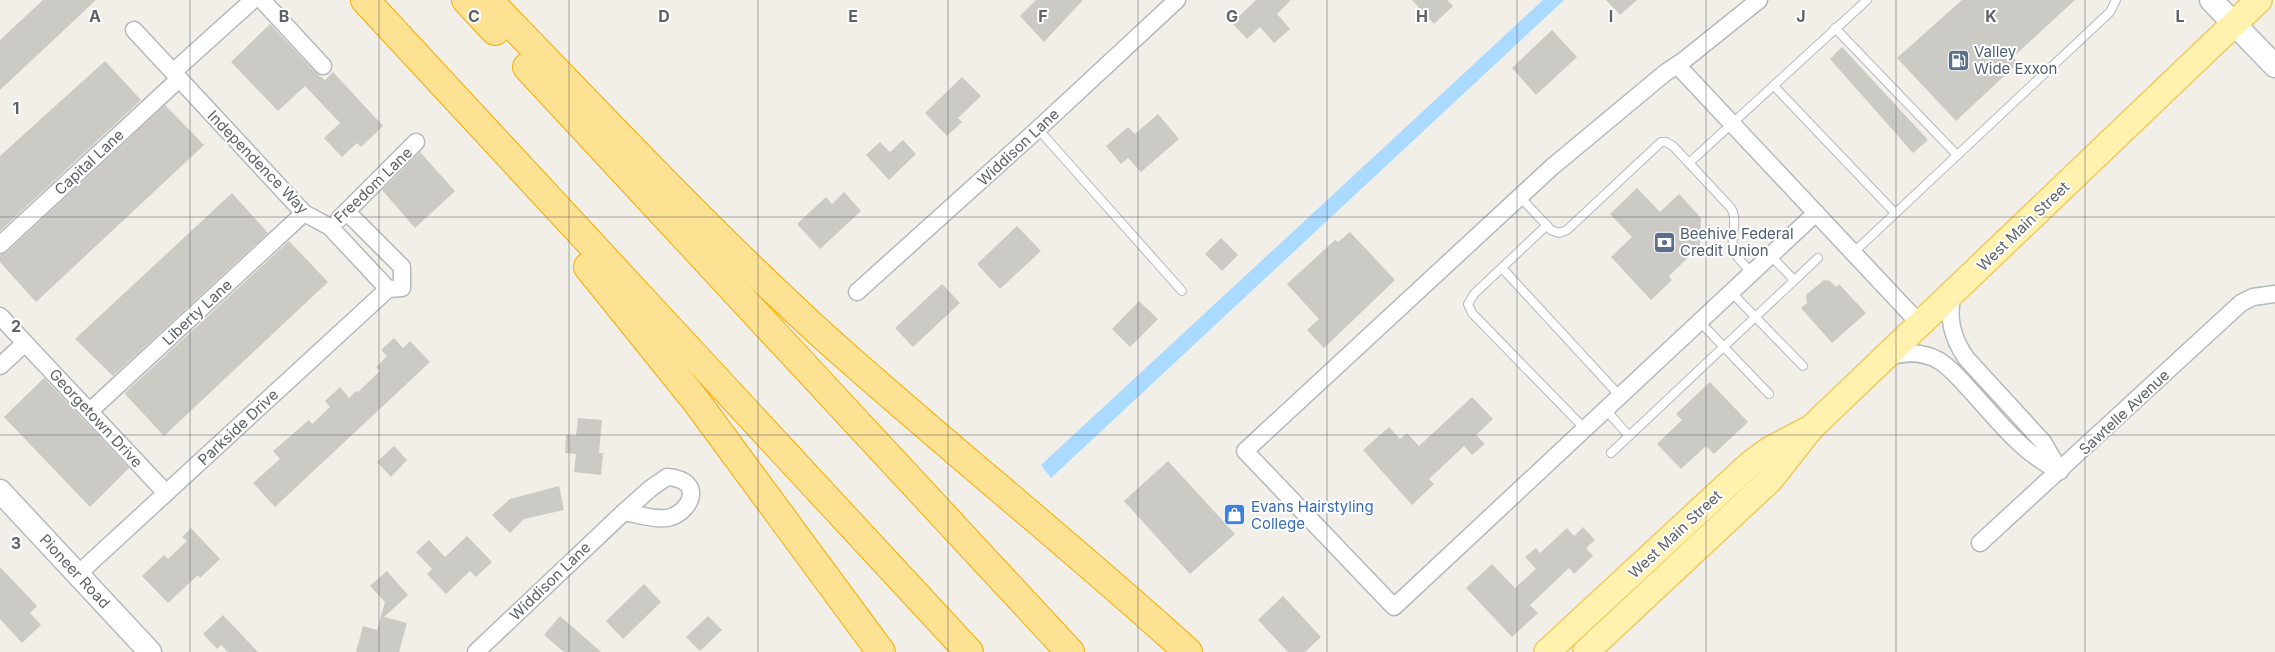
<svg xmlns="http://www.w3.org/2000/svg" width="2275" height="652" font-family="Inter,sans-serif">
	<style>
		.water { fill: #aadaff }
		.building { fill: #cccac5 }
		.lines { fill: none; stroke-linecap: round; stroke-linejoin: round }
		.lane-casing { stroke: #b5b8bc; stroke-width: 10 }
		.street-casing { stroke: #b5b8bc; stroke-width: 19 }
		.secondary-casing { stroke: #b6babf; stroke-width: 25 }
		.primary-casing { stroke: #f2c960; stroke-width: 28 }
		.highway-casing { stroke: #f9ab00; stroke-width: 30 }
		.lane { stroke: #fff; stroke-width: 8 }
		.street { stroke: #fff; stroke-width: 16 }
		.secondary { stroke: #fff; stroke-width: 22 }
		.primary { stroke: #fff2af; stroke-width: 25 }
		.highway { stroke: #fde293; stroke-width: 28 }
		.grid { fill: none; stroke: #5f6368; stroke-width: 1; stroke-opacity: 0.55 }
		.labels { text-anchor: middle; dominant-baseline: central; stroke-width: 4; stroke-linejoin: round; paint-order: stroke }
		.service-label { font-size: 15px; fill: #4e5e75; stroke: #fff; text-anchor: start }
		.street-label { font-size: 15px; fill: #5f6368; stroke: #fff }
		.shop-label { font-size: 15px; fill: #366cbe; stroke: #fff; text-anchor: start }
		.grid-label { font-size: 16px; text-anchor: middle; font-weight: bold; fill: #5f6368; stroke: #fff; stroke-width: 4; stroke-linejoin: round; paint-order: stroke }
	</style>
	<rect width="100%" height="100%" fill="#f1efe8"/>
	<polygon class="water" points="1543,0 1564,0 1051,478 1041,465"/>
	<g class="building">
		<polygon points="43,0 96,0 0,90 0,40"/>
		<polygon points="1036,0 1083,0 1044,42 1020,16"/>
		<polygon points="1256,0 1291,0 1277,14 1290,29 1274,43 1260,27 1247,39 1232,23"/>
		<polygon points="1412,0 1447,0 1453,6 1434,24"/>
		<polygon points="1606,0 1637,0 1620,15"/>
		<polygon points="1962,0 2075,0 2013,57 2018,63 1956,121 1897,58"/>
		<polygon points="270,24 316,73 325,80 333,72 383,126 361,147 357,143 342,157 324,138 340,123 305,86 278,111 231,62"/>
		<polygon points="1552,30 1577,57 1536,95 1512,68"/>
		<polygon points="1842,47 1928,140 1913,153 1830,59"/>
		<polygon points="105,61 141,100 0,231 0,156"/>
		<polygon points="962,77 981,96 958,118 962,122 947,136 925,113"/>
		<polygon points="165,105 204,145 36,302 0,262 0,255 7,252"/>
		<polygon points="1158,114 1179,139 1141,172 1128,158 1121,164 1106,146 1128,127 1135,134"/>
		<polygon points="903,140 916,154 889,180 866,155 880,142 890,152"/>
		<polygon points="420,152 455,191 415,228 382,190"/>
		<polygon points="1637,188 1660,212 1679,194 1701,218 1700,246 1669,276 1672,280 1651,300 1611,257 1632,237 1610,214"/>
		<polygon points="844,192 861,211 820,249 797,224 826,197 832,204"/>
		<polygon points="232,193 268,233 113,376 75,339"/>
		<polygon points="1017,226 1041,251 1000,289 977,264"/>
		<polygon points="1350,232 1395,280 1324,348 1307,330 1319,319 1287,284 1335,240 1338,242"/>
		<polygon points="1221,238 1238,255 1222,271 1205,254"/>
		<polygon points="289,241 328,282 164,436 125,394 127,391"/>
		<polygon points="1824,280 1830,281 1836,287 1839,284 1866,313 1832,343 1801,308 1807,303 1806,295"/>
		<polygon points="942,284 960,303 913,347 895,328"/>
		<polygon points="1139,301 1158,319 1130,347 1112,329"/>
		<polygon points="394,338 403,348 410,341 430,362 275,507 253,483 280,459 273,451 309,420 312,424 330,407 325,401 340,387 349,398 356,391 358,392 380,371 376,367 387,356 381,350"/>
		<polygon points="44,378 129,468 90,507 4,417"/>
		<polygon points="1710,382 1748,422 1714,454 1706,446 1681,469 1657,444 1682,420 1676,414"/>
		<polygon points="1472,397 1493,419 1476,435 1485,444 1472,455 1464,446 1429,479 1434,484 1412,505 1363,450 1389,427 1400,439 1407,433 1419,446"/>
		<polygon points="578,418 602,420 599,453 603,453 601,475 574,472 576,454 565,453 566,435 576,436"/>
		<polygon points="394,446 407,460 391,477 377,462"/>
		<polygon points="1168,461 1235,534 1190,574 1124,501"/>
		<polygon points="559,486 564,510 524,519 510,533 492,515 510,499"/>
		<polygon points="1583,527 1595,540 1586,548 1593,556 1574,574 1569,568 1530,605 1538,613 1512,637 1466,588 1492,564 1515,588 1536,569 1525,557 1536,548 1540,553 1567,528 1574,536"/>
		<polygon points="191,528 220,559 200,578 198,575 168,603 142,576 164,555 168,559 187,541 182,537"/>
		<polygon points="467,536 492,562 476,577 470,571 446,594 427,574 432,569 416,552 429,540 445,557"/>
		<polygon points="0,567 37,606 30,613 41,625 22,643 0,619"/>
		<polygon points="387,571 408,595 384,617 407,623 399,652 356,652 363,626 377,630 385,602 370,586"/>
		<polygon points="644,584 661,602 623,639 606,621"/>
		<polygon points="1283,596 1321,637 1305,652 1288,652 1258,620"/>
		<polygon points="223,615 258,652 228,652 221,645 217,649 203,634"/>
		<polygon points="560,616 601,652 564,652 544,635"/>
		<polygon points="708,616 722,630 700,651 686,637"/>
	</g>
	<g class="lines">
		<defs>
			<g id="lane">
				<polyline points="1835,28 1957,155"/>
				<polyline points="1774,86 1895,213"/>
				<polyline points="1038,129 1182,291"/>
				<polyline points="1689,163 1867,0"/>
				<path d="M1520 197 1551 230 1559 233 1567 230 1661 142H1666L1673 146 1731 208C1739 222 1729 237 1734 251 1737 259 1747 267 1752 273"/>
				<polyline points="1547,225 1474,294 1468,304 1472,313 1585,429"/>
				<polyline points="1853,253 2110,12 2116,0"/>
				<polyline points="1771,256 1794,280"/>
				<polyline points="1502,268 1620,396"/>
				<polyline points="1731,292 1803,366"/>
				<polyline points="1700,322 1769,394"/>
				<polyline points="1606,410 1629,436"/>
				<polyline points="1611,453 1818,258"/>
			</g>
			<g id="street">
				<polyline points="262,0 323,66"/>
				<polyline points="1759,0 1683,61 1665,73 1552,167 1245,451 1394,607 1816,213"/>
				<polyline points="134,30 304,213 330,227 388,289"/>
				<polyline points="1677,65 1920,324"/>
				<polyline points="173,72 253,0"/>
				<polyline points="339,219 416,142"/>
				<polyline points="0,245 179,79"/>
				<polyline points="857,292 1038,129 1177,0"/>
				<path d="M1953 293C1947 318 1952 337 1966 358L2043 442 2060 471"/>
				<polyline points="0,316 25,343 0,366"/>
				<polyline points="25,343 166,493"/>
				<path d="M1886 358C1903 352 1921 351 1938 360 1950 367 1960 379 1969 389 1997 419 2022 454 2060 471"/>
				<polyline points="90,411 304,213"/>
				<path d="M667 477C707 480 690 514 667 518 654 520 637 514 624 512L651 488Z"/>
				<polyline points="1980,543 2241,303 2253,297 2275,294"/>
				<polyline points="78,574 388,289 402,288 402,267 347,212"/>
				<polyline points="476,652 624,512"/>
			</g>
			<g id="secondary">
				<polyline points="2211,0 2275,66"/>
				<polyline points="0,491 150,652"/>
			</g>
			<g id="primary">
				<polyline points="1547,652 1750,464 1769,450 1807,430"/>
				<polyline points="1586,652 1770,480 1811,428 2259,0"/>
			</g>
			<g id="highway">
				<polyline points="365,0 969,652"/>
				<polyline points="466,0 495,31"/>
				<path d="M488 0C597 112 705 228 821 334 941 442 1068 543 1188 652"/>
				<polyline points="527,67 1070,652"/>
				<polyline points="588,267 696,401 881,652"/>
			</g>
		</defs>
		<use href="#lane" class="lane-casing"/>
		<use href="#street" class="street-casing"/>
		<use href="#secondary" class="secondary-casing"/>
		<use href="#primary" class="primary-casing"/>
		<use href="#highway" class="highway-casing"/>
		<use href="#lane" class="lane"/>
		<use href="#street" class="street"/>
		<use href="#secondary" class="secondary"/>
		<use href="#primary" class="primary"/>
		<use href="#highway" class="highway"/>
	</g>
	<path class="grid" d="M190 0V652M379 0V652M569 0V652M758 0V652M948 0V652M1138 0V652M1327 0V652M1517 0V652M1706 0V652M1896 0V652M2085 0V652M0 217H2275M0 435H2275"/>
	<defs>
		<symbol id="fuel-square" viewBox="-11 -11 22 22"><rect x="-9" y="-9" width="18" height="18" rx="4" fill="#5c6f8a" stroke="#fff"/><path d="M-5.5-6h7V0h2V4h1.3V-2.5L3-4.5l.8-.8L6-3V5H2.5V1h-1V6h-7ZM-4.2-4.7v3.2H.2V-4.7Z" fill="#fff"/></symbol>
		<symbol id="bank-square" viewBox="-11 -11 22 22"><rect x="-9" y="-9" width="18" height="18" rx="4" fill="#5c6f8a" stroke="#fff"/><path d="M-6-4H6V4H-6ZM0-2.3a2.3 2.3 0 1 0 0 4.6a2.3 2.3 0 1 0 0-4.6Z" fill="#fff"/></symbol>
		<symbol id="shop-square" viewBox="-11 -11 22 22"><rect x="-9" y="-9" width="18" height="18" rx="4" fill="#3f7fe0" stroke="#fff"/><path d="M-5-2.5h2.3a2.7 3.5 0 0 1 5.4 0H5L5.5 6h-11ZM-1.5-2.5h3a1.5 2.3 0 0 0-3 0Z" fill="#fff"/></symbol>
	</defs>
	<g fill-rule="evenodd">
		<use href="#fuel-square" x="1946" y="48" width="25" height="25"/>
		<use href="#bank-square" x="1652" y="230" width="25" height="25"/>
		<use href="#shop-square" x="1222" y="502" width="25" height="25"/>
	</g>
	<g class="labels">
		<g class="service-label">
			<text x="1974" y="51">Valley<tspan x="1974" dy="17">Wide Exxon</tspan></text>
			<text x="1680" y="233">Beehive Federal<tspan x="1680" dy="17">Credit Union</tspan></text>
		</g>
		<g class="street-label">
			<text transform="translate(1018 147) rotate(-43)">Widdison Lane</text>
			<text transform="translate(89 162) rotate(-43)">Capital Lane</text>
			<text transform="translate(258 162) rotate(46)">Independence Way</text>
			<text transform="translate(373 185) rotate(-44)">Freedom Lane</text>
			<text transform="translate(2023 226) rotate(-44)">West Main Street</text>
			<text transform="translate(197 312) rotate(-43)">Liberty Lane</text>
			<text transform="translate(2124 412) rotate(-43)">Sawtelle Avenue</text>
			<text transform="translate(96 418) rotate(47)">Georgetown Drive</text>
			<text transform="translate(238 427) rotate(-43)">Parkside Drive</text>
			<text transform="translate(1675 534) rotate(-43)">West Main Street</text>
			<text transform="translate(75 571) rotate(47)">Pioneer Road</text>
			<text transform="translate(550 581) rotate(-44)">Widdison Lane</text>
		</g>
		<g class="shop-label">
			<text x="1251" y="506">Evans Hairstyling<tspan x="1251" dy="17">College</tspan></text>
		</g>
	</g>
	<g class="grid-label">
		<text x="95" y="22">A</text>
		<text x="284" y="22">B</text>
		<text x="474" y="22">C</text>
		<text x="664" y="22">D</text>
		<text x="853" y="22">E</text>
		<text x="1043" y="22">F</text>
		<text x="1232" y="22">G</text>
		<text x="1422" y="22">H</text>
		<text x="1611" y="22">I</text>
		<text x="1801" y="22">J</text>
		<text x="1991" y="22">K</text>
		<text x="2180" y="22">L</text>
		<text x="16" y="114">1</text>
		<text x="16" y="332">2</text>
		<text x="16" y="549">3</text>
	</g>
</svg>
